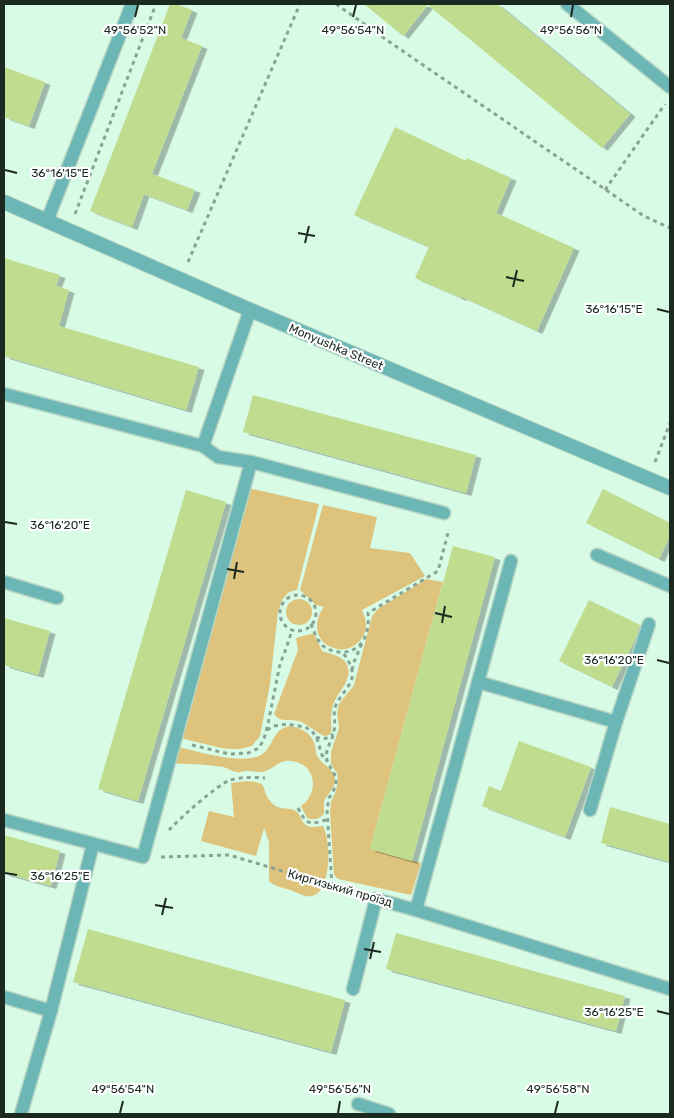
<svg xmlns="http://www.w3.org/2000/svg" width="674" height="1118" font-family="Rubik,sans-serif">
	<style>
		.green { fill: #dec37c }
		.building { fill: #c0dc8e; filter: url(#shadow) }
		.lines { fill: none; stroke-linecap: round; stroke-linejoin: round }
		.service-casing { stroke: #b6d5c3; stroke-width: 15 }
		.minor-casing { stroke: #b6d5c3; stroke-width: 16 }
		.path { stroke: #89a394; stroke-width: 3; stroke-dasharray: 4 4; stroke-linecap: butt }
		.service { stroke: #6cb6b5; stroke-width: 12 }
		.minor { stroke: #6cb6b5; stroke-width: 14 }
		.ticks { fill: none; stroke: #1c2921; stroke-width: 2 }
		.labels { text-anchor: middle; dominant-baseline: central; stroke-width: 4.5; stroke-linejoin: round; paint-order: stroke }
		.street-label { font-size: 12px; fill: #1c2921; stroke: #fff }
		.ticks-label { font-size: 12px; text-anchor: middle; fill: #1c2921; stroke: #fff; stroke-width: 4.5; stroke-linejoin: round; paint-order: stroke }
	</style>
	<defs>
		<filter id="shadow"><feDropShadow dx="5.5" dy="3" stdDeviation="0" flood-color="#0004"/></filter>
	</defs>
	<rect width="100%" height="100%" fill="#d8fbe6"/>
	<g class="green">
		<polygon points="244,487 319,504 297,590 289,592 282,600 278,612 270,684 260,736 252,746 240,749 231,749 221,748 176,737"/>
		<path d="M323 505 377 517 370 548 410 553 425 576 362 610C364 615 366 620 366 625 366 640 351 652 337 649 315 645 312 622 324 607L316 605 300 590Z"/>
		<polygon points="426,579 443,582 370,849 421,863 411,895 338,879 334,875 330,813 331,802 336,791 338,780 337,773 331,764 331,752 339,728 337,713 339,704 354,685 372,616 378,609"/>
		<circle cx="299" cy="612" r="13"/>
		<path d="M314 633 322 651C330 654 341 655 346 663 355 678 338 691 333 705 332 709 331 715 331 720 331 726 334 735 325 736 321 736 306 723 299 721 290 719 280 723 274 714L298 650 296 638Z"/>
		<path d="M290 726C300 728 309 731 314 742 316 747 315 753 318 757 323 765 333 768 335 778 337 787 326 794 324 802 323 807 326 813 322 816 317 820 312 820 307 818L301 806C320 793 316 763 291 761 277 759 273 772 260 772 256 772 253 771 249 771 245 770 241 773 237 772 233 772 228 768 223 767 205 764 187 764 169 763L173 746C194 750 242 766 261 755 270 750 272 738 279 731 282 728 286 727 290 726Z"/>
		<path d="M247 781C272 783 259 789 271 802 280 812 288 806 296 811 301 815 301 823 308 826 312 828 318 826 323 826 331 840 332 892 312 896 305 898 297 892 290 890 282 887 275 887 269 881V842L264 828 256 856 201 841 209 811 234 817 231 783Z"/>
	</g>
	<g class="building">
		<polygon points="170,4 176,4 192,10 181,38 202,46 152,174 195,190 187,210 144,194 132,227 90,211"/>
		<polygon points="364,4 497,4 630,114 602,148 428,5 403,36"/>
		<polygon points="4,67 45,82 29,126 4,117"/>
		<polygon points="395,127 466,161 467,158 511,178 496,213 574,248 537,331 462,297 461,298 415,278 429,247 354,215"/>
		<polygon points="4,258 60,275 56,286 69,290 59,326 199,367 186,410 4,356"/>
		<polygon points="253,395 476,455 466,493 243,432"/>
		<polygon points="603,489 670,523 670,536 659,559 586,523"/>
		<polygon points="186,490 226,502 138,801 98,789"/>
		<polygon points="453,546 495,557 412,861 370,849"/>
		<polygon points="589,600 640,625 636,637 612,687 559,661"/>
		<polygon points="4,618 50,631 38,675 4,665"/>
		<polygon points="519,741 591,767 565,837 482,806 489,786 501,791"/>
		<polygon points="610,807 670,824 670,862 601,843"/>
		<polygon points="4,835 60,851 51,886 4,873"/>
		<polygon points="88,929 345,1000 331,1052 73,982"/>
		<polygon points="396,933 625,996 616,1031 386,969"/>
	</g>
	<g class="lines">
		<defs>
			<g id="service">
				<polyline points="567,4 670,87"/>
				<polyline points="47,221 132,4"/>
				<polyline points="250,310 203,446 218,457 251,462 444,513"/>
				<polyline points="4,394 203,446"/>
				<polyline points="597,555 670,586"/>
				<polyline points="4,582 57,598"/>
				<polyline points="478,682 616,722 649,624"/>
				<polyline points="590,810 616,722"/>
				<polyline points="4,820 143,857 251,462"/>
				<polyline points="416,910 511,561"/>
				<polyline points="353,989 376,899 416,910 670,989"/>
				<polyline points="4,997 51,1011"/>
				<polyline points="358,1104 389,1114"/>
				<polyline points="21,1114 51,1011 93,844"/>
			</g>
			<polyline id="minor" points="4,202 250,310 670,488"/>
		</defs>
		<use href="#service" class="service-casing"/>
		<use href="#minor" class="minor-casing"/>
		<g class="path">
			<polyline points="336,4 391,43 644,216 670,228"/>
			<polyline points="605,190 665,104"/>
			<polyline points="75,214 156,4"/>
			<polyline points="188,262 300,4"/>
			<polyline points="655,462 670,423"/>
			<circle cx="298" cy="613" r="18"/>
			<path d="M311 624C314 631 317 640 322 645 336 657 358 654 365 637 368 629 369 621 368 613L438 571 449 529"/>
			<polyline points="352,670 354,662 362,643"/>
			<polyline points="267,730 274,726 287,724 305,727 312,731 317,739 322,755 327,761"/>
			<path d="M316 737C323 740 327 739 333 734"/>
			<polyline points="192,745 229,754 248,753 259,748 264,739 268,724 280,664 286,649 292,630"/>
			<path d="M298 808C307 826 310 825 329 819"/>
			<path d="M169 830C180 818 217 785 230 780 241 777 254 777 265 778"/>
			<polyline points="161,857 229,855 359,894"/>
			<path d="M332 886 327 810C328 806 328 802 329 798 332 793 336 788 336 781 336 773 329 767 327 760 324 749 333 741 334 731 336 723 333 715 335 708 338 697 349 689 352 678 354 670 348 659 343 653"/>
		</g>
		<use href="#service" class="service"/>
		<use href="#minor" class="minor"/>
	</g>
	<path class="ticks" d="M135 17 138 5M353 17 356 5M571 17 573 5M5 170 17 173M298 233 315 236M305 243 309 226M506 277 524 281M513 287 517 270M657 309 669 312M5 522 17 524M227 569 244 572M234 579 237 562M435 613 452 617M442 623 445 606M657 660 669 663M5 873 17 875M155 905 173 908M162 915 166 898M364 949 381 952M370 959 374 942M657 1011 669 1014M120 1113 123 1101M338 1113 340 1101M555 1113 558 1101"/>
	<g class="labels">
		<g class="street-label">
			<text transform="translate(336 347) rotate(23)">Monyushka Street</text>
			<text transform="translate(340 888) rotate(16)">Киргизький проїзд</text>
		</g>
	</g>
	<g class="ticks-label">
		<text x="135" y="34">49°56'52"N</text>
		<text x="353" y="34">49°56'54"N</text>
		<text x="571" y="34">49°56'56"N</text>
		<text x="60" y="177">36°16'15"E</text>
		<text x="614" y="313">36°16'15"E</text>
		<text x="60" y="529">36°16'20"E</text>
		<text x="614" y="664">36°16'20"E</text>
		<text x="60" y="880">36°16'25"E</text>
		<text x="614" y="1016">36°16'25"E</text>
		<text x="123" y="1093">49°56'54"N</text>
		<text x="340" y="1093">49°56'56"N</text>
		<text x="558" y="1093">49°56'58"N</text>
	</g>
	<rect width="674" height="1118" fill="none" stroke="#1c2921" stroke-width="10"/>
</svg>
